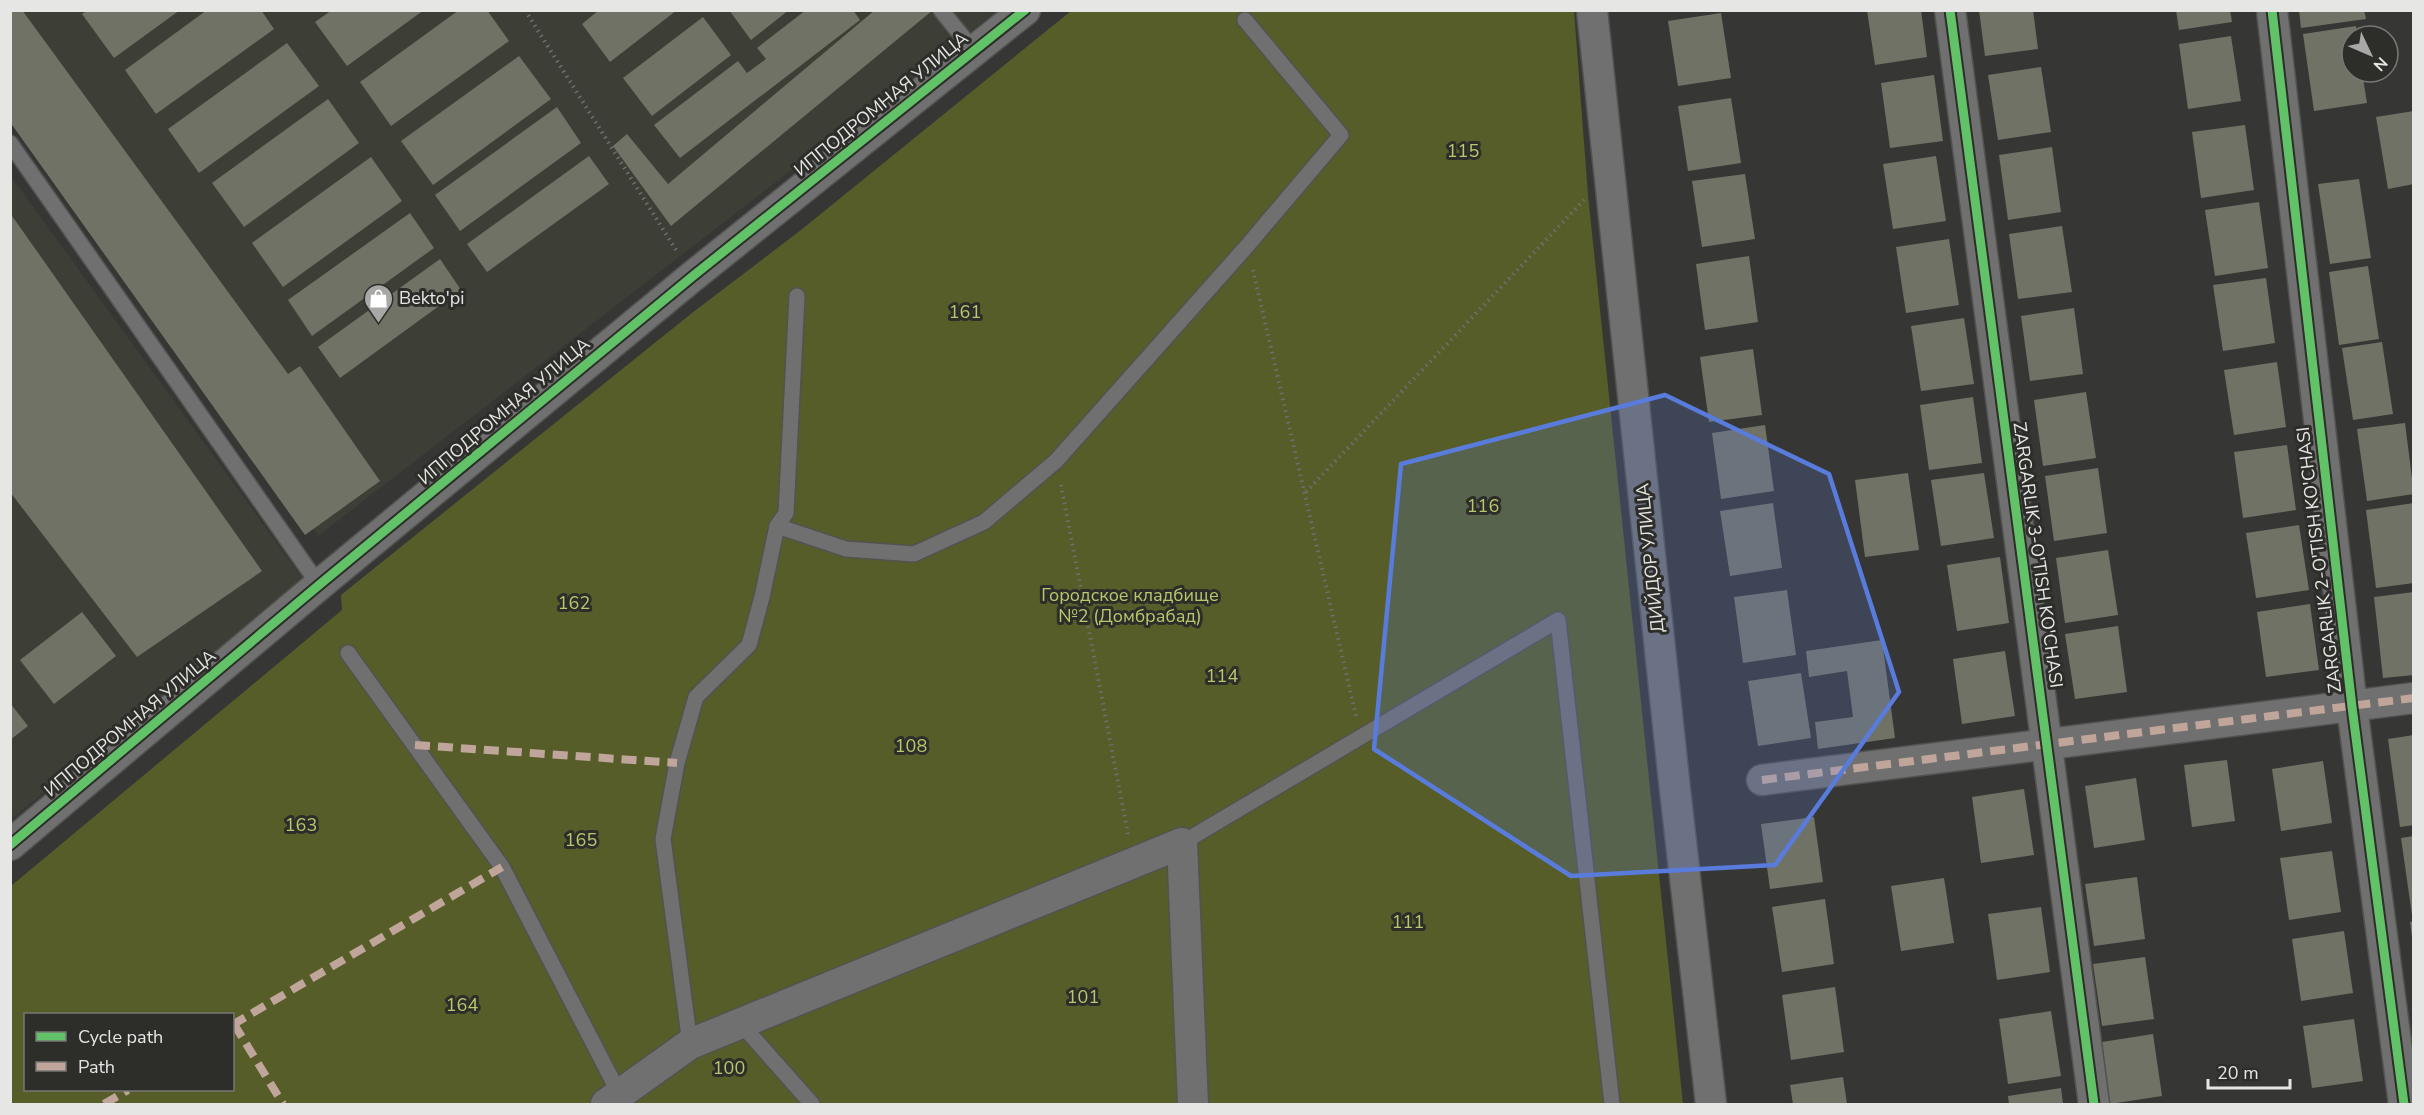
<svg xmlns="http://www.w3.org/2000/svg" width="2424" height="1115" font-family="'Nunito Sans',sans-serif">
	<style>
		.built { fill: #3d3f36 }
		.green { fill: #575d29; fill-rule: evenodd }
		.building { fill: #707265 }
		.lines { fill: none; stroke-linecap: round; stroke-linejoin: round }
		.lane-casing { stroke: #525351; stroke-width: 18 }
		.street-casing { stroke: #525351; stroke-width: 33 }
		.path { stroke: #6f6f6f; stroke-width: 4; stroke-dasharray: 1.5 4.5; stroke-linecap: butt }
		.lane { stroke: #707070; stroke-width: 15 }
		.street { stroke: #707070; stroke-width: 30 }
		.quiet { stroke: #c0a59a; stroke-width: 8; stroke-dasharray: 15 8; stroke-linecap: butt }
		.cycleway-casing { stroke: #2d2e2a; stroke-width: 13 }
		.cycleway { stroke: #61c268; stroke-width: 9 }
		.marked { fill: #597cdc; fill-opacity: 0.2; stroke: #597cdc; stroke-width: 4.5; stroke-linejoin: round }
		.labels { text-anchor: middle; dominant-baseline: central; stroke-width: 6; stroke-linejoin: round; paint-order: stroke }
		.street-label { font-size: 18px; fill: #e6e6e4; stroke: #2d2e2a }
		.park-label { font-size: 18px; fill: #bac76b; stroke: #2d2e2a }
		.poi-label { font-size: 18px; fill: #e6e6e4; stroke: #2d2e2a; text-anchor: start }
	</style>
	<rect width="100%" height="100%" fill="#363735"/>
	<g class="built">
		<polygon points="10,11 997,11 318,536 11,112"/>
		<polygon points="10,175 305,582 11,819 10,819"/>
	</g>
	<path class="green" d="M1071 11H1574L1588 195 1683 1104H11V886L342 610 341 595 692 313 801 230ZM26 1014H232V1090H26Z"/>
	<g class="building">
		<polygon points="10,10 22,10 288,374 300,366 380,481 305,535 10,122"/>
		<polygon points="88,10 180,10 114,58 82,14"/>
		<polygon points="207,10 261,10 274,29 156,114 125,70"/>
		<polygon points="332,10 424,10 347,66 315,22"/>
		<polygon points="459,10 487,10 509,41 391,126 360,82"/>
		<polygon points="599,10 677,10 610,62 582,24"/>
		<polygon points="729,10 789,10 751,40"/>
		<polygon points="806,10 853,10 860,20 680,158 654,125 738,61 747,73 766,59 757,48"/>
		<polygon points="875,10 933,10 671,226 613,146 627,134 668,184"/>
		<polygon points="1867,10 1921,10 1927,57 1875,65"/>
		<polygon points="1979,10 2033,10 2038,49 1985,56"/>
		<polygon points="2176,10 2230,10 2232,22 2179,30"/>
		<polygon points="2299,10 2364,10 2366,19 2301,28"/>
		<polygon points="1721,13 1731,78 1678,86 1668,21"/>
		<polygon points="703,17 731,55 652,116 623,78"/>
		<polygon points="2356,26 2357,36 2352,36 2352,72 2362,72 2367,103 2314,111 2303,34"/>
		<polygon points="2231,36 2241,101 2188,109 2179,44"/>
		<polygon points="287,43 319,86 199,173 168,129"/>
		<polygon points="519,56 551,99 433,185 401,141"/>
		<polygon points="2041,67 2051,132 1998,140 1988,75"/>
		<polygon points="1934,75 1943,141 1890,148 1881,83"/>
		<polygon points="1731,98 1741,163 1688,171 1678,106"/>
		<polygon points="328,99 359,143 244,227 212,183"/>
		<polygon points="557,107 581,143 460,231 435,195"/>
		<polygon points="2414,111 2414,184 2388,189 2376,117"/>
		<polygon points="2245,125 2254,190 2201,198 2192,132"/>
		<polygon points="2052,147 2061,212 2008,220 1999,155"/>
		<polygon points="589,156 609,184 487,272 467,244"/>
		<polygon points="1936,156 1946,221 1893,229 1883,164"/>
		<polygon points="371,157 402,201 283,287 252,243"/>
		<polygon points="1745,174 1755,239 1702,247 1692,181"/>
		<polygon points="2359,179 2371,258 2330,264 2318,184"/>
		<polygon points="2259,202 2268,268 2215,276 2205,210"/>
		<polygon points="10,213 262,571 137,657 10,492"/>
		<polygon points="410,213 434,248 312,336 288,300"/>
		<polygon points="2062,226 2072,292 2018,299 2009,234"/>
		<polygon points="1949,239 1959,305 1906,313 1896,247"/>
		<polygon points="1749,256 1758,322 1705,330 1696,264"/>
		<polygon points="440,259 461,290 340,378 318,347"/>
		<polygon points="2368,266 2379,339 2339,345 2329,272"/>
		<polygon points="2266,278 2275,343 2223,351 2213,285"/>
		<polygon points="2074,308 2083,374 2030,381 2021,316"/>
		<polygon points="1964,318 1974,384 1921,391 1911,326"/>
		<polygon points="2382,342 2393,414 2353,420 2342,348"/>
		<polygon points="1753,349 1762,415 1709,422 1700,357"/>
		<polygon points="2277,362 2286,427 2234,435 2224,370"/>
		<polygon points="2086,392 2096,458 2043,466 2034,400"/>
		<polygon points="1973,397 1982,463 1929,470 1920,405"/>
		<polygon points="2405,423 2414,494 2367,501 2357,429"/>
		<polygon points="1765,425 1774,491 1721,499 1712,433"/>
		<polygon points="2287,445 2296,510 2243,518 2234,452"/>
		<polygon points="2098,468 2107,533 2054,541 2045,476"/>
		<polygon points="1908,473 1919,550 1865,557 1855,480"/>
		<polygon points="1984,473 1994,538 1941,546 1931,480"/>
		<polygon points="1773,503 1782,568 1730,576 1720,511"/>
		<polygon points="2414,503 2414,583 2376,588 2366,510"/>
		<polygon points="2299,525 2309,590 2256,598 2246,533"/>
		<polygon points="2108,550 2118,615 2065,623 2056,558"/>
		<polygon points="2000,557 2009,623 1957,631 1947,565"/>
		<polygon points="1787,590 1796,655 1743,663 1734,597"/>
		<polygon points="2414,592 2414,675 2383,678 2374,597"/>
		<polygon points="2310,604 2319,670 2266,677 2257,612"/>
		<polygon points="82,612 116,656 54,704 20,660"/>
		<polygon points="2118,626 2127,692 2075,699 2065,634"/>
		<polygon points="1882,640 1895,738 1818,749 1815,722 1853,717 1847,671 1809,677 1806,651"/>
		<polygon points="2005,651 2015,716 1962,724 1953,659"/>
		<polygon points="1801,673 1811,738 1758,746 1748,681"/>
		<polygon points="10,703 28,726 10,740"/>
		<polygon points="2414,735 2414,825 2400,827 2388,739"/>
		<polygon points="2227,760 2235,821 2192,827 2184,765"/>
		<polygon points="2323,761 2332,823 2281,831 2272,769"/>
		<polygon points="2136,778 2145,840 2094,848 2085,786"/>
		<polygon points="2024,789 2034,855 1981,863 1972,797"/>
		<polygon points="1814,817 1823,882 1770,889 1761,824"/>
		<polygon points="2414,836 2414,915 2412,915 2401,838"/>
		<polygon points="2332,851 2341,912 2289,920 2280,858"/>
		<polygon points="2137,877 2145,939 2094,946 2085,884"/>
		<polygon points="1944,878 1954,943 1901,951 1891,886"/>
		<polygon points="1825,899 1834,964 1782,972 1772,907"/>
		<polygon points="2041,907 2050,972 1997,980 1988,914"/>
		<polygon points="2414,921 2414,938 2412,938 2410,922"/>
		<polygon points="2344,931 2353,993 2301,1001 2292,939"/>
		<polygon points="2145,957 2154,1019 2102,1026 2093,964"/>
		<polygon points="1835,987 1844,1052 1791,1060 1782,995"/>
		<polygon points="2051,1011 2061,1076 2008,1084 1999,1019"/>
		<polygon points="2354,1019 2363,1081 2312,1088 2303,1026"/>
		<polygon points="2153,1034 2162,1096 2110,1104 2102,1042"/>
		<polygon points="1843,1077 1847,1104 1793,1104 1790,1085"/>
		<polygon points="2061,1088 2063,1104 2009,1104 2008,1096"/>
	</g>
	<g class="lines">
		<defs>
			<g id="lane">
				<polyline points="941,10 974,51"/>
				<polyline points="10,143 319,585"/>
				<polyline points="777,526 846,549 914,554 984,522 1056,461 1247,246 1341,135 1245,20"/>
				<polyline points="348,653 502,867 620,1095"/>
				<polyline points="1182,843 1558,620 1612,1104"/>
				<polyline points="741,1024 812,1104"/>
				<polyline points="690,1044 663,839 677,763 696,697 749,645 762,597 777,526 786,513 797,296"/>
			</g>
			<g id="street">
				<polyline points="1592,10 1675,790 1711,1104"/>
				<polyline points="1950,10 2094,1104"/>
				<polyline points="2272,10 2352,707 2404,1104"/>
				<polyline points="1762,780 2414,698"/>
				<polyline points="10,845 319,585 693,276 1025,10"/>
				<polyline points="606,1104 690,1044 1182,843 1193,1104"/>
			</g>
		</defs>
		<use href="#lane" class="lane-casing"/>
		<use href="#street" class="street-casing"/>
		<g class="path">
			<polyline points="525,10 678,253"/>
			<polyline points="1253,270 1356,716"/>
			<polyline points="1061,485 1128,834"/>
			<polyline points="1306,492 1584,200"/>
		</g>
		<use href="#lane" class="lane"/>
		<use href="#street" class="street"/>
		<g class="quiet">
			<polyline points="415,745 677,763"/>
			<polyline points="1762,780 2414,698"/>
			<polyline points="234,1024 283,1104"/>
			<polyline points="232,1025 502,867"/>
			<polyline points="104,1104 128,1090"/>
		</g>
		<defs>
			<g id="cycleway">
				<polyline points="1950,10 2094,1104"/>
				<polyline points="2272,10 2352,707 2404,1104"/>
				<polyline points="10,845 319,585 693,276 1025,10"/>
			</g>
		</defs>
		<use href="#cycleway" class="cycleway-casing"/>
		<use href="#cycleway" class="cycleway"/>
	</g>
	<path class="marked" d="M1665 395 1829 474 1899 692 1775 865 1571 876 1374 749 1401 464Z"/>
	<defs>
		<symbol id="shop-pin" viewBox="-11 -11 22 30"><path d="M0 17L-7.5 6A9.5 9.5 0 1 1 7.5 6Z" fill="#a8a9a7" stroke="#2d2e2a"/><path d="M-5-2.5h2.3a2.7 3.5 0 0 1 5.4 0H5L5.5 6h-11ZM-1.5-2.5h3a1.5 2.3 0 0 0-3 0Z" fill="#fff"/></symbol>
	</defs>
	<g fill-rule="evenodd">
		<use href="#shop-pin" x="362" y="282" width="33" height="45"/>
	</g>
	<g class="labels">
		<g class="street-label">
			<text transform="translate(881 104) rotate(-39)">ИППОДРОМНАЯ УЛИЦА</text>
			<text transform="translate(504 411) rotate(-40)">ИППОДРОМНАЯ УЛИЦА</text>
			<text transform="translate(2038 555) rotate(82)">ZARGARLIK 3-O'TISH KO'CHASI</text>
			<text transform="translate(1650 558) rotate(-96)">ДИЙДОР УЛИЦА</text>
			<text transform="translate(2319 560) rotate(-97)">ZARGARLIK 2-O'TISH KO'CHASI</text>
			<text transform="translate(130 723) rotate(-40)">ИППОДРОМНАЯ УЛИЦА</text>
		</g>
		<g class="park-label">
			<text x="1463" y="151">115</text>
			<text x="965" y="312">161</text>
			<text x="1483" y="506">116</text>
			<text x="1130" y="595">Городское кладбище<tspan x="1130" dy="21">№2 (Домбрабад)</tspan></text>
			<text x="574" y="603">162</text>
			<text x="1222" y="676">114</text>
			<text x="911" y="746">108</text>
			<text x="301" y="825">163</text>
			<text x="581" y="840">165</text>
			<text x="1408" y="922">111</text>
			<text x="1083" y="997">101</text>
			<text x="462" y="1005">164</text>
			<text x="729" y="1068">100</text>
		</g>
		<g class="poi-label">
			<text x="399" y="298">Bekto'pi</text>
		</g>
	</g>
	<rect width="2424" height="1115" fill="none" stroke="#e6e6e4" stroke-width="24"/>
	<rect x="24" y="1013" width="210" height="78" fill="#2d2e2a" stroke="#777874" stroke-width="1.5"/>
	<rect x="36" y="1032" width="30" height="9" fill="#61c268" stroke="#777874" stroke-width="1.5"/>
	<text x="78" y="1043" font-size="18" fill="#e6e6e4">Cycle path</text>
	<rect x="36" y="1062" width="30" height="9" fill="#c0a59a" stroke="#777874" stroke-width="1.5"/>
	<text x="78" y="1073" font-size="18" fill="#e6e6e4">Path</text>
	<g transform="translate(2370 54) rotate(134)"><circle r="28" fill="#2d2e2a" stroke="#777874" stroke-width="1.5"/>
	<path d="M0-4.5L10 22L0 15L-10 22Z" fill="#a8a9a7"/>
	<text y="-9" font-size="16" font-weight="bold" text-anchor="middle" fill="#e6e6e4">N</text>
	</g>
	<path d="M2208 1079v9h82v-9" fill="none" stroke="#e6e6e4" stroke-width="3"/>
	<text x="2217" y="1079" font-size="18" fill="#e6e6e4" stroke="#2d2e2a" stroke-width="4.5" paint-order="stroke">20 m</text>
</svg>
